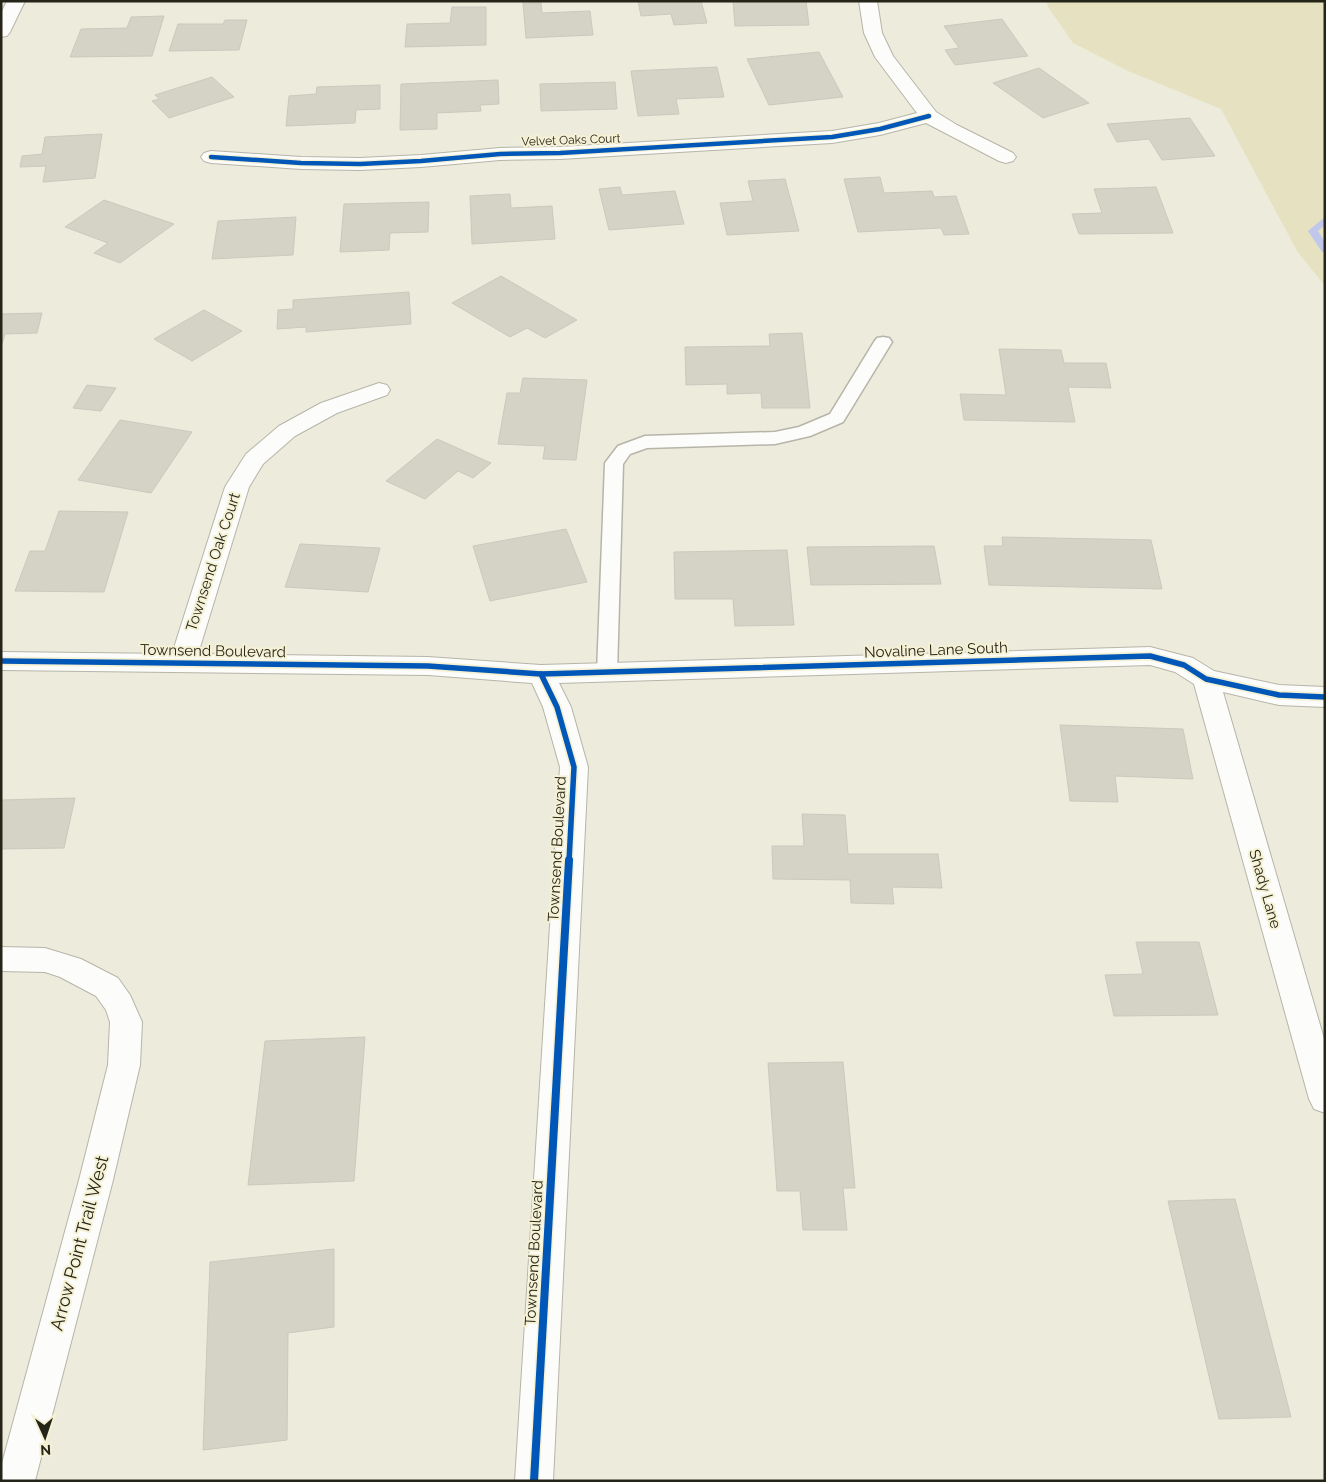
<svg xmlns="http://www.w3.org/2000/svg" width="1326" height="1482" font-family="Raleway,sans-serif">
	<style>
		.green { fill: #e6e2c1 }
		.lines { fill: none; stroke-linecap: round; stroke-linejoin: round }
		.stream { fill: #c0c7eb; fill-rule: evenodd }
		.building { fill: #d5d3c6; stroke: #cac9bd }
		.service-casing { stroke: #b6b5a8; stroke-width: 3 }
		.minor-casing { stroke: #b6b5a8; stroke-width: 2 }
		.service { fill: #fcfcfa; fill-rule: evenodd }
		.minor { fill: #fcfcfa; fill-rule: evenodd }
		.cycleway-far2-casing { stroke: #f5f1d4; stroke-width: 7 }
		.cycleway-far1-casing { stroke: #f5f1d4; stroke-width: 9 }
		.cycleway-casing { stroke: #f5f1d4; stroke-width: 11 }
		.cycleway-far2 { stroke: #0057b8; stroke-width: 4.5 }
		.cycleway-far1 { stroke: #0057b8; stroke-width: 5.5 }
		.cycleway { stroke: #0057b8; stroke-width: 8 }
		.labels { text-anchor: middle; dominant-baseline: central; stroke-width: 4; stroke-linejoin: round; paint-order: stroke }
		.far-street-label { font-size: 12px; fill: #252419; stroke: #f5f1d4 }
		.street-label { font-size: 15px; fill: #252419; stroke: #f5f1d4 }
		.near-street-label { font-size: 18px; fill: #252419; stroke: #f5f1d4 }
	</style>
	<rect width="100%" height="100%" fill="#edebdc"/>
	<polygon class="green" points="1046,1 1325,1 1325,286 1297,251 1221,109 1128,71 1073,43 1048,7"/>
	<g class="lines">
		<polygon class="stream" points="1325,217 1325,225 1318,231 1325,242 1325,253 1322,252 1308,231"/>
	</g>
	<g class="building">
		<polygon points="638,1 701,1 707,23 674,25 671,14 641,16"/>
		<polygon points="733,1 806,1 809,25 735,26"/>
		<polygon points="523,3 541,3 542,13 590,11 593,35 526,38"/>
		<polygon points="452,7 486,7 486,45 405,47 407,24 450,23"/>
		<polygon points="164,16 152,56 70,57 81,29 127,28 131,17"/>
		<polygon points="1002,19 1028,56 955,65 945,50 959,48 944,26"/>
		<polygon points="225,20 247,20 239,50 169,51 178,24 223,24"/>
		<polygon points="819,52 843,97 769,105 747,59"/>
		<polygon points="717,67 724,97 676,99 679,114 638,116 631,71"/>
		<polygon points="1039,68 1089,103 1043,118 993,83"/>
		<polygon points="212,77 234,97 169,118 152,101 159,99 155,95"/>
		<polygon points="498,80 499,104 480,105 481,111 437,113 437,129 400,130 401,84"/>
		<polygon points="615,82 617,109 541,111 540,84"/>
		<polygon points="380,85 380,109 356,110 355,123 286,126 289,96 316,94 317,87"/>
		<polygon points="1190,118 1215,156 1162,160 1149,139 1117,142 1107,124"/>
		<polygon points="102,134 95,178 43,182 46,166 20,167 22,156 42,154 45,137"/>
		<polygon points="880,177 884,193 932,191 934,197 956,196 969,234 944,235 941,228 858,232 844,179"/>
		<polygon points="785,179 799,231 727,235 720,203 753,201 748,181"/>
		<polygon points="620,187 622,195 675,191 684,224 609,230 599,189"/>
		<polygon points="1156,187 1173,233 1079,234 1072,214 1102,213 1094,189"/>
		<polygon points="510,194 511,208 552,206 555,239 472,244 470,196"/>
		<polygon points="104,200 174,224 120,263 94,253 108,243 65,227"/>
		<polygon points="429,202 428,232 390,233 389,250 340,252 344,204"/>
		<polygon points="296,217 293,255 212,259 218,221"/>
		<polygon points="501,276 577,320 545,338 527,328 510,337 452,303"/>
		<polygon points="409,292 411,324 306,332 306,327 277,329 278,310 293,309 293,300"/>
		<polygon points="204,310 242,331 192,361 154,339"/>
		<polygon points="42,313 37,333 5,334 1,347 1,314"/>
		<polygon points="802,333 810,408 762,408 761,393 727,394 727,384 686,385 685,347 770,346 769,334"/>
		<polygon points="999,349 1061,350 1064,363 1106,363 1111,388 1068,387 1075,422 964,420 960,394 1006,395"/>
		<polygon points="523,378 587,380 576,460 543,459 545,446 498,444 507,393 520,393"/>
		<polygon points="87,385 116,388 101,411 73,408"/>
		<polygon points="120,420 192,432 151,493 78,480"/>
		<polygon points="437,439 491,463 473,478 458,471 425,499 386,481"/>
		<polygon points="59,511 128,512 104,592 15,591 30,551 45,551"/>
		<polygon points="566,529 587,582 490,601 473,546"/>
		<polygon points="1002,537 1151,540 1162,589 989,585 984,546 1003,546"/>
		<polygon points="300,544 380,548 368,592 285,587"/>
		<polygon points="934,546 941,584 811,585 807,547"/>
		<polygon points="787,550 794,625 735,626 733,599 675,599 674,552"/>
		<polygon points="1060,725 1183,729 1193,779 1115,776 1118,802 1070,801"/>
		<polygon points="75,798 64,848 1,849 1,800"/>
		<polygon points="802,814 845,815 848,854 938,854 942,888 892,887 894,904 851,903 850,880 773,879 772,846 804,846"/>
		<polygon points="1136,942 1199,942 1218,1015 1114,1016 1105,975 1143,974"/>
		<polygon points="365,1037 354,1181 248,1185 265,1041"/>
		<polygon points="843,1062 855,1188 843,1188 847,1230 803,1230 800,1191 777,1191 768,1063"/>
		<polygon points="1235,1199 1291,1417 1219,1419 1168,1201"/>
		<polygon points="334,1249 334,1327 288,1333 287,1440 203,1450 210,1262"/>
	</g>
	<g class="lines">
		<defs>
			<polygon id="service" points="883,337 889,338 892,342 843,422 810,436 775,444 647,448 630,454 623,464 617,673 614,678 607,680 600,678 597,673 605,463 618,446 645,436 775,432 799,427 830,414 874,342 877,338"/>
			<g id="minor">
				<polygon points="7,1 25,1 10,32 7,36 1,37 1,13"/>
				<polygon points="859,1 877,1 882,33 893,56 936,112 957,125 1013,153 1016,157 1013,161 1006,163 999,161 926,123 880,135 832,143 560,159 500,160 421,167 360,170 301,169 211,163 204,161 201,157 204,153 211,151 301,157 360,158 421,155 500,148 560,147 832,131 879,123 917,113 875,57 864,33"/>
				<polygon points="379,383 387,385 390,390 387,395 337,413 295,436 263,464 249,487 198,654 428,657 541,665 1150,647 1193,658 1214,671 1279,685 1325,687 1325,707 1279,705 1223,692 1325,1042 1325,1113 1314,1109 1309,1099 1194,684 1175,672 1150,665 559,683 571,707 588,767 553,1481 515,1481 560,767 543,707 532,683 428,675 1,670 1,652 172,654 225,487 246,454 279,426 321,403"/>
				<polygon points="1,947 45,948 81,959 118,978 130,995 142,1022 140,1065 113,1180 35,1481 1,1481 1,1467 79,1180 108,1065 110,1022 106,1010 96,996 60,977 45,972 1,971"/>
			</g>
		</defs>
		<use href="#service" class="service-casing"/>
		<use href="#minor" class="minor-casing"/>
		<use href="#service" class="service"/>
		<use href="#minor" class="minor"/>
		<defs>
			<polyline id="cycleway-far2" points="211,157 301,163 360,164 421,161 500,154 560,153 832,137 880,129 929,116"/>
			<g id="cycleway-far1">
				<polyline points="1,661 428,666 541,674 1150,656 1184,665 1206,679 1279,695 1325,697"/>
				<polyline points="541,674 557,707 574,767 569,861"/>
			</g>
			<polyline id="cycleway" points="534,1481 569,860"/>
		</defs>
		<use href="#cycleway-far2" class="cycleway-far2-casing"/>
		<use href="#cycleway-far1" class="cycleway-far1-casing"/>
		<use href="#cycleway" class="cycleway-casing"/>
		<use href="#cycleway-far2" class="cycleway-far2"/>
		<use href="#cycleway-far1" class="cycleway-far1"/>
		<use href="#cycleway" class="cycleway"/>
	</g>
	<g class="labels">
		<g class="far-street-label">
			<text transform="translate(571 140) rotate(-2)">Velvet Oaks Court</text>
		</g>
		<g class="street-label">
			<text transform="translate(213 562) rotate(-72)">Townsend Oak Court</text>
			<text transform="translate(936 650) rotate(-2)">Novaline Lane South</text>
			<text transform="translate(213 651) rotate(1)">Townsend Boulevard</text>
			<text transform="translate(557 849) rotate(-87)">Townsend Boulevard</text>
			<text transform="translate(1265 889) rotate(74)">Shady Lane</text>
			<text transform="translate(534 1253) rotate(-87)">Townsend Boulevard</text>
		</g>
		<g class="near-street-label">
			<text transform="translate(79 1243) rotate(-75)">Arrow Point Trail West</text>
		</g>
	</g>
	<rect width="1326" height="1482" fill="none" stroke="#252419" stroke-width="5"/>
	<g transform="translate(45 1437) rotate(177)" stroke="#f5f1d4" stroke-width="4" paint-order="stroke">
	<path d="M0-4L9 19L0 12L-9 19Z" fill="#252419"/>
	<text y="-8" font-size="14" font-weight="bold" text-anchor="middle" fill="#252419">N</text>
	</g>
</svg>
